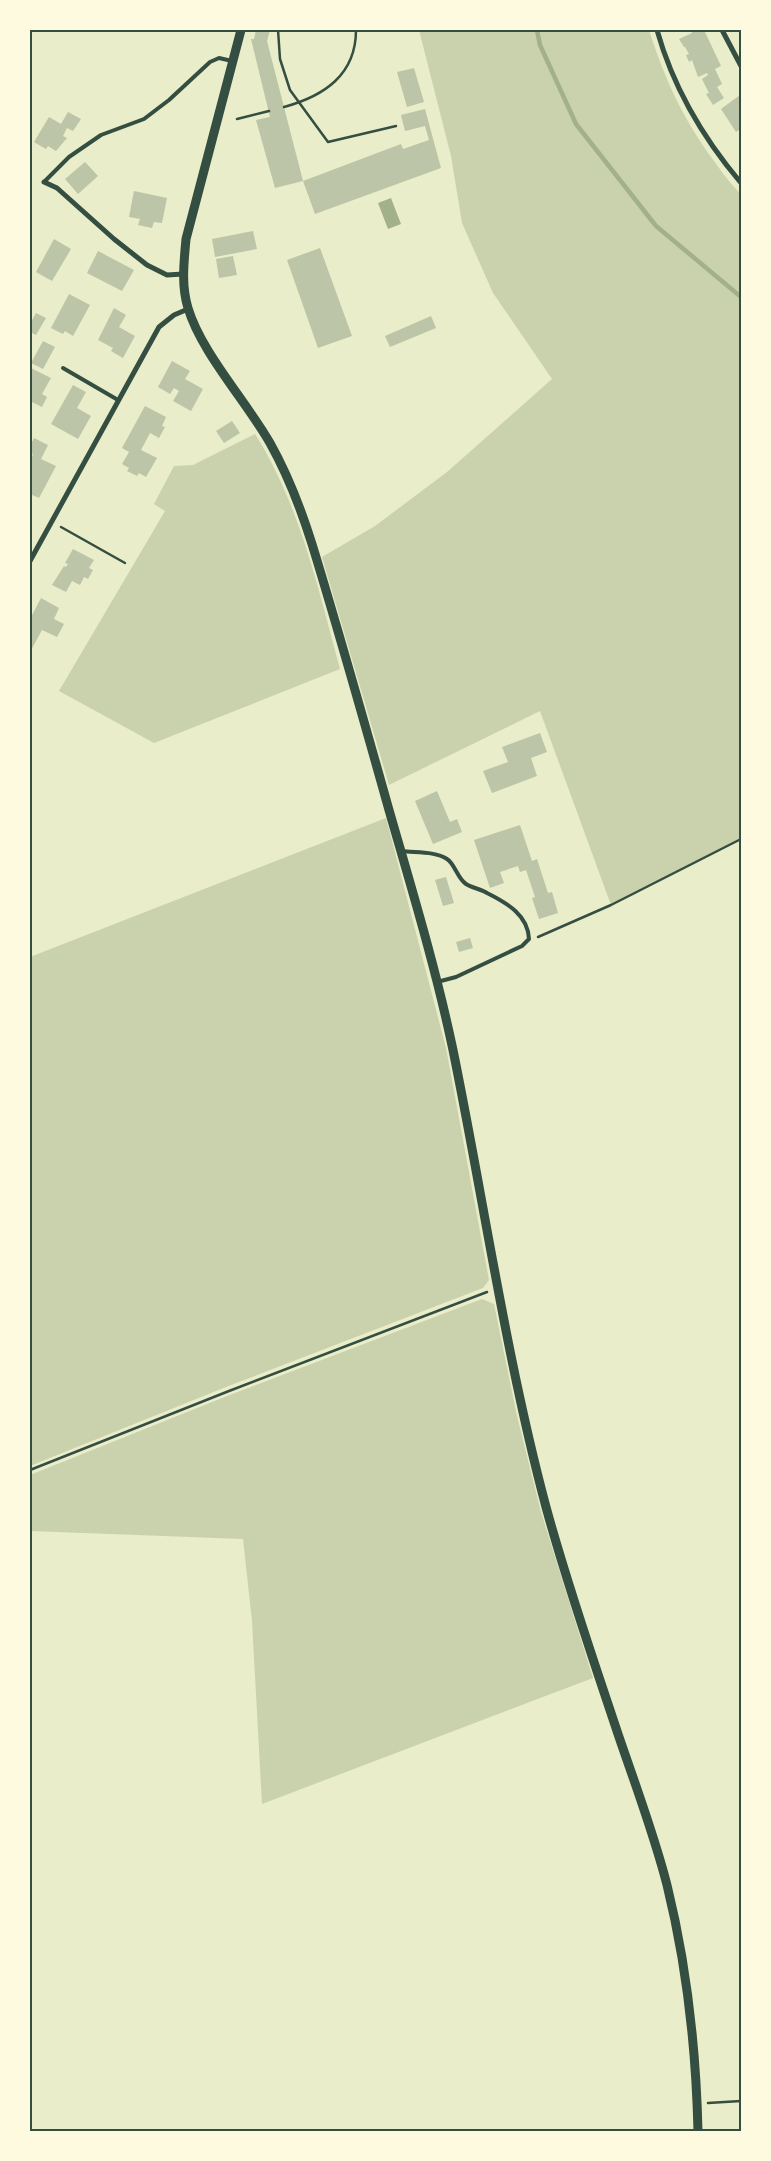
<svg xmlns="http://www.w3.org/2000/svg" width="771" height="2161" font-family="Quicksand,sans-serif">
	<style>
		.green { fill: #cad2ad }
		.water { fill: #a3b18a }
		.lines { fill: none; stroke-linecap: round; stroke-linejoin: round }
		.stream { stroke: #a3b18a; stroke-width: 4.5 }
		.building { fill: #bcc5a7 }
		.path { stroke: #344e41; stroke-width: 2.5 }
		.service { stroke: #344e41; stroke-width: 4 }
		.minor { stroke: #344e41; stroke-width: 5 }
		.tertiary { stroke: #344e41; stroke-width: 9 }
		.neatline { fill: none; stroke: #344e41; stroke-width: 2 }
	</style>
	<rect width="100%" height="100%" fill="#e9edc9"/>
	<g class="green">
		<path d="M419 30H649C665 80 683 119 714 161 722 172 731 185 741 194V839L611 905 540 711 389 785 322 557 375 526 447 472 552 379 493 293 462 223 451 156Z"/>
		<path d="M255 434C300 505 318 588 340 669L154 743 59 691 165 511 154 504 174 466 193 465Z"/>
		<polygon points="386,818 446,1048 489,1280 483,1288 226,1387 30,1466 30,957"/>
		<polygon points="482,1299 494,1304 517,1416 541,1512 593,1678 262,1804 252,1621 243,1539 30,1531 30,1475 227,1396"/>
	</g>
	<polygon class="water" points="391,198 401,224 388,229 378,203"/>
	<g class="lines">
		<polyline class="stream" points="537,30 540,45 576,124 656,226 741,297"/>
	</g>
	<g class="building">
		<polygon points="256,30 270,30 267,41 303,181 275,188 256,120 270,117 251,39 254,39"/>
		<polygon points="691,30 704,30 721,66 715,69 722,84 717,87 724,98 713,105 706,94 709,93 702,79 708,75 707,73 698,77 692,60 689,62 686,55 689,54 685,47 684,47 679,39 692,33"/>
		<polygon points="414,68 424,102 407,107 397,72"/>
		<polygon points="740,95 741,129 736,132 721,109"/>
		<polygon points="425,109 441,168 315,214 303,181 401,144 403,149 429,140 425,126 405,131 401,115"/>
		<polygon points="68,112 81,119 73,131 67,128 63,136 67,138 56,151 48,146 46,149 34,142 49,117 61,124"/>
		<polygon points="85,162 98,176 78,194 65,179"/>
		<polygon points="134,191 167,198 162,223 154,222 152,228 138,225 140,219 129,217"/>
		<polygon points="253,231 257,249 215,257 212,239"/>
		<polygon points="54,239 71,249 52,281 36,272"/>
		<polygon points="320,248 352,336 318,348 287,260"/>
		<polygon points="98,251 134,270 122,291 87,273"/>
		<polygon points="233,256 237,275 219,278 216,259"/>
		<polygon points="69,294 90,305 73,336 65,331 63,334 51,328"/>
		<polygon points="114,308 126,315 119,327 135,336 123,358 111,351 113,348 98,340"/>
		<polygon points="36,313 46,318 36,335 30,332 30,324"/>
		<polygon points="431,316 436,328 390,347 385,336"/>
		<polygon points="43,341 55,347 43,369 31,363"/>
		<polygon points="172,361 190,371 185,379 203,389 191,411 173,401 179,391 174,388 170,394 158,387"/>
		<polygon points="31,368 51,378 42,394 47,397 42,407 30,401"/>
		<polygon points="73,385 86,392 77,408 91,416 78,439 51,424"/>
		<polygon points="145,406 166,417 162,426 165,427 159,438 150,433 141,450 157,458 146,477 139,473 137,476 127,471 129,468 122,464 129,452 122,448"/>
		<polygon points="232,421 240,433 224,443 216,431"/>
		<polygon points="34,438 48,445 41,459 56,466 39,498 30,494 30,461 33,454 30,453 30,446"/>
		<polygon points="73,549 94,560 89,568 93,570 88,579 84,577 80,585 72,581 66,592 52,585 64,566 66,567 68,564 65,563"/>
		<polygon points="41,598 59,608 54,619 64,624 57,637 42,630 30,652 30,619"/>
		<polygon points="540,733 547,752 531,758 537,776 492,793 483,771 508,762 502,747"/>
		<polygon points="437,791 450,822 457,819 462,832 433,844 415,801"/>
		<polygon points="520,825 532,861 537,859 548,893 552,892 558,913 539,919 532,898 535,897 526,870 520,872 518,866 500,872 504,883 490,888 474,840"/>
		<polygon points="446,877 454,903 443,906 435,880"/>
		<polygon points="470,938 473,948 459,952 456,942"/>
	</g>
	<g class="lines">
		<g class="path">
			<polyline points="278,30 280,59 290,90 328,142 396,126"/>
			<path d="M284 107C324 96 356 75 356 30"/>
			<polyline points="237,119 269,111"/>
			<polyline points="61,527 125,563"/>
			<polyline points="538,937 611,905 741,839"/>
			<polyline points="30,1470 229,1391 487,1292"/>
			<polyline points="708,2103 741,2101"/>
		</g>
		<g class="service">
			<polyline points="44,182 69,157 101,135 144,119 169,100 210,62 219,58 232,61"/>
			<polyline points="63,368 118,400"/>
			<path d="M401 851C415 853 435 851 447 859 455 864 457 878 466 884 472 888 481 889 487 893 507 903 528 915 529 939L522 946 456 977 437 982"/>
		</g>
		<g class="minor">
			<path d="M657 30C673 87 703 138 741 183"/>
			<polyline points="722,30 741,66"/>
			<polyline points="44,182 57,188 114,239 147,265 167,275 183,274"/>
			<polyline points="30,561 159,327 174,315 188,309"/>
		</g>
		<path class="tertiary" d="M241 30 186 239C184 262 181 285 188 308 201 352 246 401 270 443 288 475 301 509 312 544 339 632 364 721 389 810 412 890 436 969 453 1050 484 1202 506 1357 546 1507 567 1584 593 1659 618 1734 635 1784 654 1834 667 1885 687 1966 696 2048 698 2131"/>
	</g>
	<rect width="771" height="2161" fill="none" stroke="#fefae0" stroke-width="62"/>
	<rect x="31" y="31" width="709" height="2099" class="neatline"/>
</svg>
